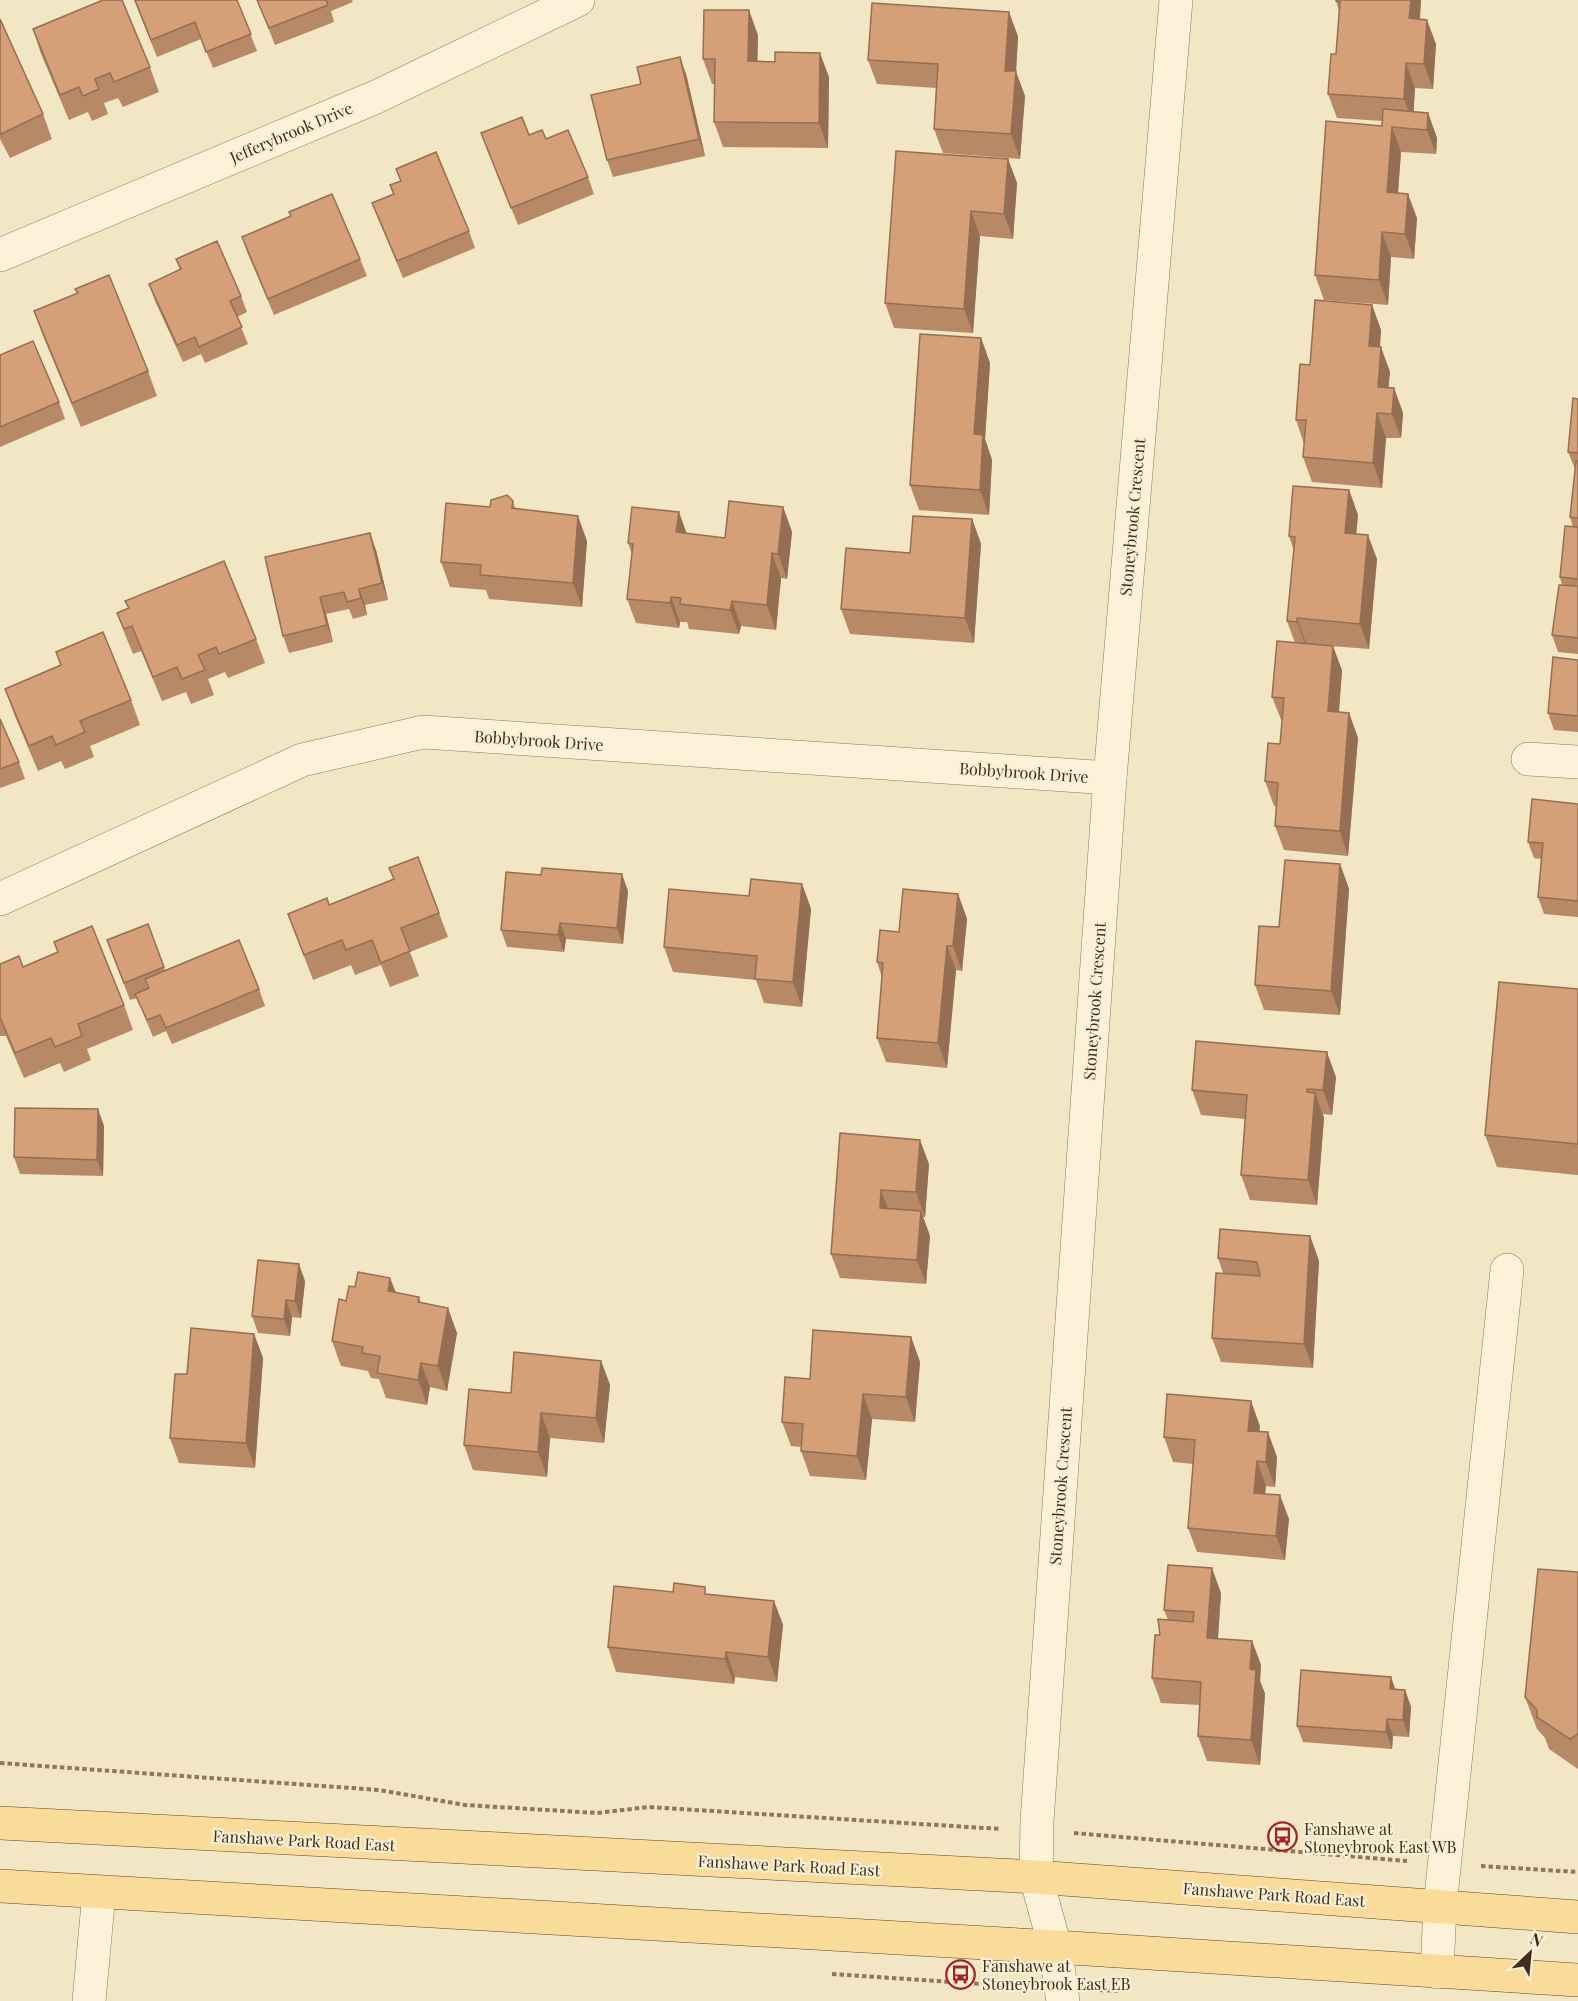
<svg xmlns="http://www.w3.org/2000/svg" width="1578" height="2001" font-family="'Playfair Display',serif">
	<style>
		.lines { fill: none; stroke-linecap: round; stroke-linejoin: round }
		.minor-casing { stroke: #907758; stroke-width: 34 }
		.major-casing { stroke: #5e442d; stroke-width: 34 }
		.path { stroke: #907758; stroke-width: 4; stroke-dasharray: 4.5 3; stroke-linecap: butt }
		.minor { stroke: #fcf2d9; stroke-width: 33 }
		.major { stroke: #f9dc99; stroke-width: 33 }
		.wall { fill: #b78966 }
		.shaded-wall { fill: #956f53 }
		.building { fill: #d59f77; stroke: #956f53; stroke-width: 1.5 }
		.labels { text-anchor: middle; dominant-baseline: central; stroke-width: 4.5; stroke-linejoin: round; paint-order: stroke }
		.street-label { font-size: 16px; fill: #3f2e1e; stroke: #f9efd5 }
		.poi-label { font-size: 16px; fill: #3f2e1e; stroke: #f9efd5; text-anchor: start }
	</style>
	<rect width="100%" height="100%" fill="#f3e6c5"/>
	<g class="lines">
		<defs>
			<g id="minor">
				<polyline points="0,255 376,97 578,0"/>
				<polyline points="1528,759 1578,762"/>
				<polyline points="0,899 302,760 423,732 1110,778"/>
				<polyline points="1437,1972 1440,1906 1507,1270"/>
				<polyline points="89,2001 99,1893"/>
				<polyline points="1063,2001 1055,1947 1036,1877 1037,1821 1110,778 1176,0"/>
			</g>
			<g id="major">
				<polyline points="0,1823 1036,1877 1578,1917"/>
				<polyline points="0,1886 1055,1947 1578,1980"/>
			</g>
		</defs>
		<use href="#minor" class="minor-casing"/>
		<use href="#major" class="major-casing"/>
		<g class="path">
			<polyline points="0,1763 379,1790 465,1805 597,1813 648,1807 1001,1829"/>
			<polyline points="1074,1833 1407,1861"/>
			<polyline points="1481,1866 1578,1872"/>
			<polyline points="832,1974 1025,1987"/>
			<polyline points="1099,1990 1121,1991"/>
		</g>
		<use href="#minor" class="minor"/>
		<use href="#major" class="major"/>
	</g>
	<g class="wall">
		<polygon points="134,0 237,0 257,51 213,68 201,39 157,57"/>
		<polygon points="257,0 352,0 353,2 331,11 334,22 275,45"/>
		<polygon points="1421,0 1420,19 1436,44 1433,89 1415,88 1413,112 1428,113 1437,138 1436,154 1401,152 1398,193 1417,218 1414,259 1391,257 1388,305 1324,300 1315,275 1382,126 1382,121 1337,118 1328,94 1336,54 1339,11 1336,1"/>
		<polygon points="0,19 43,114 52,139 10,158 0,139"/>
		<polygon points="33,29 150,67 159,92 123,107 118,98 104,103 108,114 92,121 88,112 69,120 41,54"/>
		<polygon points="758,35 757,62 775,62 829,77 828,148 723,147 714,122 715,84 712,84 703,59"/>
		<polygon points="1018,36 1016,72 1025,96 1020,159 943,153 934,129 936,88 877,84 868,60"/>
		<polygon points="686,74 705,156 613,177 607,160 641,84"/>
		<polygon points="481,133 546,139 588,177 594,194 518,225"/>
		<polygon points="1008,159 1017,183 1013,239 980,236 973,333 894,328 885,303"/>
		<polygon points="396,169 469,231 475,248 403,278 372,203 393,194 390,185 401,181"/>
		<polygon points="290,216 360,259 367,276 274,315 248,254 242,237"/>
		<polygon points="176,259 241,296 247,312 237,317 248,344 205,363 201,354 183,362 155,301 149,284 180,270"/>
		<polygon points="1372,305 1381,330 1380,347 1390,372 1388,388 1394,388 1403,413 1401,438 1386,438 1382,488 1312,482 1303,457 1304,444 1296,420 1310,365"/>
		<polygon points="34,311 148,371 157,396 81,427 43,336"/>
		<polygon points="981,338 990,363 985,439 992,460 989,515 919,510 910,485"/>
		<polygon points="0,355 59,402 65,419 0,447"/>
		<polygon points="1578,399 1578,654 1558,652 1552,635 1562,585 1560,577 1573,527 1570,517 1575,469 1568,452"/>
		<polygon points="1349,490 1358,515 1356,534 1377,559 1369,649 1306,644 1342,670 1339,712 1349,713 1358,738 1348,856 1284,850 1275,826 1276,806 1274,806 1265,781 1280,744 1282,722 1272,697 1295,643 1287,621 1294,551 1289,536"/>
		<polygon points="513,501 515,508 587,541 582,607 489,599 486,590 450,587 441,562 490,507"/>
		<polygon points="783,507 792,532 787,579 781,578 776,630 741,626 739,634 689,629 687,622 680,622 679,628 636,623 627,599 632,554 628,543 686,534 725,538"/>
		<polygon points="972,519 981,544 974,643 850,634 841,609 910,553"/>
		<polygon points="376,550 388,600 365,605 367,615 353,619 349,609 326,614 333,642 289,653 283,636 265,557"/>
		<polygon points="125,601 256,639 265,663 228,678 225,672 208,679 214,695 191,704 186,692 162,701 141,651 133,654 126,637 117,613 128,608"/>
		<polygon points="56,652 131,700 140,725 90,746 94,757 65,769 61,761 38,771 14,714 5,689 61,665"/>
		<polygon points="1578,660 1578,732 1554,730 1548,713"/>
		<polygon points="0,719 19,762 25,779 0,788"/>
		<polygon points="1578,804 1578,917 1544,914 1538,897 1541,859 1534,858 1528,842"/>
		<polygon points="1340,864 1349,889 1340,1015 1264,1010 1255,985 1279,927"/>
		<polygon points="802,884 811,909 802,1007 764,1003 756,980 673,972 664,947 749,896"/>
		<polygon points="628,891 623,944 566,939 564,952 507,947 501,930"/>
		<polygon points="958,894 967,919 962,971 956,970 947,1068 886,1062 877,1038 882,977 877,962 899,932"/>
		<polygon points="330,904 439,913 448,937 410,952 419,976 390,987 381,965 355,975 351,965 313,980 288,914"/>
		<polygon points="148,924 165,970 259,989 265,1006 172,1044 166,1031 153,1037 137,998 130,1000 113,956"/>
		<polygon points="54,942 124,1005 133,1030 87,1049 91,1060 64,1072 60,1063 24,1078 6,1036 0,1036 0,964 23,967 58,952"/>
		<polygon points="1578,989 1578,1175 1497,1167 1485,1135"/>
		<polygon points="1336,1077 1332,1115 1323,1114 1324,1118 1317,1205 1250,1200 1241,1175 1245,1119 1201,1115 1192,1090"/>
		<polygon points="104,1126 103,1176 20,1174 14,1157"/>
		<polygon points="840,1133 929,1164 925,1217 923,1217 930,1236 926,1284 840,1278 831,1254"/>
		<polygon points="1310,1236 1319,1261 1313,1368 1221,1362 1212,1338 1223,1273 1218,1258"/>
		<polygon points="390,1278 396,1292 419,1297 421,1303 457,1333 447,1391 430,1387 427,1405 386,1398 379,1379 371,1378 368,1371 341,1366 332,1341 346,1301 355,1287"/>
		<polygon points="305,1281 301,1318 292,1317 290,1336 258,1333 252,1316"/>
		<polygon points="254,1334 263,1358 255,1468 179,1463 170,1438 187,1374"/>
		<polygon points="911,1337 920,1362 915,1422 872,1419 866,1480 810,1476 801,1451 801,1447 791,1446 782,1422 810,1379"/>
		<polygon points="601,1361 610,1385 604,1443 550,1438 547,1477 473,1470 464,1445 511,1393"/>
		<polygon points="1260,1426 1259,1432 1277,1457 1275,1487 1266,1486 1265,1494 1289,1519 1285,1560 1197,1552 1188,1528 1193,1464 1173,1462 1164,1437"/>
		<polygon points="1578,1572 1578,1769 1549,1749 1545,1738 1537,1729 1525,1697"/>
		<polygon points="673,1592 708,1594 774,1601 783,1625 777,1682 735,1677 734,1684 616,1672 608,1647"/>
		<polygon points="1221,1593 1218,1639 1252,1641 1261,1665 1260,1681 1265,1694 1260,1765 1207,1761 1198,1736 1200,1705 1161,1703 1152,1678 1160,1635 1168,1620 1164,1610"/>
		<polygon points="1396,1689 1405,1690 1411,1707 1409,1737 1393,1736 1392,1749 1303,1742 1297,1726"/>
	</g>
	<g class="shaded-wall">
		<polygon points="1411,0 1421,0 1418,43 1409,18"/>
		<polygon points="749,10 758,35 757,86 748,61"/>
		<polygon points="1009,12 1018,36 1016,72 1025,96 1020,159 1011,134 1005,71"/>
		<polygon points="1427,20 1436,44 1433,89 1424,64"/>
		<polygon points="820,53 829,77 828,148 819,123"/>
		<polygon points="680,57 686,74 705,156 699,139"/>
		<polygon points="1406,63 1415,88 1413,123 1404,99"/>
		<polygon points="1428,113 1437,138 1436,154 1427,130"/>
		<polygon points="1392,127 1401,152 1396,217 1387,192"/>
		<polygon points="1008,159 1017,183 1013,239 1004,214"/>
		<polygon points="1408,194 1417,218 1414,259 1405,234"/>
		<polygon points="971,211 980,236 973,333 964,309"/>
		<polygon points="1382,232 1391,257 1388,305 1379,280"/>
		<polygon points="1372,305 1381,330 1378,371 1369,346"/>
		<polygon points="981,338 990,363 985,439 992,460 989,515 980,490 974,434"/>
		<polygon points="1381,347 1390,372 1386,412 1378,387"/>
		<polygon points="1394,388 1403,413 1401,438 1392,414"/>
		<polygon points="1377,413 1386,438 1382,488 1373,463"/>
		<polygon points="1349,490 1358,515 1354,557 1345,533"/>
		<polygon points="783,507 792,532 787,579 778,554"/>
		<polygon points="679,512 688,537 676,532"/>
		<polygon points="578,516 587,541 582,607 573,583"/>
		<polygon points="972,519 981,544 974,643 965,618"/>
		<polygon points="370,533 376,550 388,600 382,583"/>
		<polygon points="1368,535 1377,559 1369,649 1360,624"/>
		<polygon points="772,553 781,578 776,630 767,605"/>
		<polygon points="359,589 365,605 367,615 361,598"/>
		<polygon points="320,597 326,614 333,642 327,625"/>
		<polygon points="671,597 680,622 679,628 670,603"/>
		<polygon points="732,601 741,626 739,634 730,610"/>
		<polygon points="1297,618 1306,643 1306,647 1297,622"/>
		<polygon points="1333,646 1342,670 1337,735 1328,711"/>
		<polygon points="1349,713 1358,738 1348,856 1340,831"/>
		<polygon points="1340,864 1349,889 1340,1015 1331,991"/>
		<polygon points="622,874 628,891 623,944 617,928"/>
		<polygon points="802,884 811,909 802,1007 793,982"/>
		<polygon points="958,894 967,919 962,971 953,946"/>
		<polygon points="560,923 566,939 564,952 558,935"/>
		<polygon points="947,946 956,970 947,1068 938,1043"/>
		<polygon points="1327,1052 1336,1077 1332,1115 1323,1090"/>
		<polygon points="1307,1089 1314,1107 1315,1093 1324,1118 1317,1205 1308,1180"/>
		<polygon points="98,1109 104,1126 103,1176 97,1160"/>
		<polygon points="920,1140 929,1164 925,1217 916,1192"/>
		<polygon points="881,1190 890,1214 880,1208"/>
		<polygon points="921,1211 930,1236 926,1284 917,1260"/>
		<polygon points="1310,1236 1319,1261 1313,1368 1304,1344"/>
		<polygon points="299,1264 305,1281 301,1318 295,1301"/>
		<polygon points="390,1278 399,1303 388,1291"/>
		<polygon points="286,1300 292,1317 290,1336 284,1319"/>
		<polygon points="448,1308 457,1333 447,1391 438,1366"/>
		<polygon points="254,1334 263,1358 255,1468 246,1443"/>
		<polygon points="911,1337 920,1362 915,1422 906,1397"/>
		<polygon points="601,1361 610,1385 604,1443 596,1418"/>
		<polygon points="421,1363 430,1387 427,1405 418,1380"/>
		<polygon points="863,1394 872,1419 866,1480 857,1456"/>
		<polygon points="1251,1401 1260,1426 1257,1455 1248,1431"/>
		<polygon points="541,1413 550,1438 547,1477 538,1452"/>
		<polygon points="1268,1432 1277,1457 1275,1487 1266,1462"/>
		<polygon points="1257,1461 1266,1486 1262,1518 1254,1493"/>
		<polygon points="1280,1495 1289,1519 1285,1560 1276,1536"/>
		<polygon points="1212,1568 1221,1593 1216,1663 1207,1638"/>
		<polygon points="774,1601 783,1625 777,1682 768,1657"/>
		<polygon points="1252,1641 1261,1665 1260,1681 1265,1694 1260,1765 1251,1740 1250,1669"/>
		<polygon points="726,1652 735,1677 734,1684 725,1659"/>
		<polygon points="1391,1677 1397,1694 1390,1689"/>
		<polygon points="1405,1690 1411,1707 1409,1737 1403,1720"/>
		<polygon points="1387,1719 1393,1736 1392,1749 1386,1732"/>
	</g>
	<g class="building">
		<polygon points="103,0 122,0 150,67 114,82 110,73 95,79 99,89 83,96 79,87 60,95 33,29"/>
		<polygon points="135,0 237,0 251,34 206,52 195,22 151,40"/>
		<polygon points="257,0 326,0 328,5 269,28"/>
		<polygon points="1336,0 1411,0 1409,18 1427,20 1424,64 1406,63 1404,99 1328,94 1331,54 1336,54 1340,2 1336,1"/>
		<polygon points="872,3 1009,12 1005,71 1016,71 1011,134 934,129 938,64 868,60"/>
		<polygon points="704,10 749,10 748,61 775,62 775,52 820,53 819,123 714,122 715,59 703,59"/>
		<polygon points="0,19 43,114 1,134 0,133"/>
		<polygon points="680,57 699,139 607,160 591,95 641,84 637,67"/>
		<polygon points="1383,109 1428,113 1427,130 1392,127 1387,192 1408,194 1405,234 1382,232 1379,280 1315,275 1326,121 1382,126"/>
		<polygon points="522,117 529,135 542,130 546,139 568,130 588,177 511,208 481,133"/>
		<polygon points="896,151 1008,159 1004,214 971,211 964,309 885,303"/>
		<polygon points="436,152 469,231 397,261 372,203 394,194 390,185 401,181 396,169"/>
		<polygon points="332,194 360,259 268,299 242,237 291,216 289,212"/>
		<polygon points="217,241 241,296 230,301 242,327 199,347 195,337 177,345 149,284 181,269 176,259"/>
		<polygon points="109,275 148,371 72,403 34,311 78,293 75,289"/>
		<polygon points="1315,300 1372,305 1369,346 1381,347 1378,387 1394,388 1392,414 1377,413 1373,463 1303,457 1306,420 1296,420 1300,364 1310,365"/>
		<polygon points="920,334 981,338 974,434 983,435 980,490 910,485"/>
		<polygon points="33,341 59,402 0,427 0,355"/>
		<polygon points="1573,398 1578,399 1578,453 1568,452"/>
		<polygon points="1576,461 1578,461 1578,518 1570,517"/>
		<polygon points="1293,486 1349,490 1345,533 1368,535 1360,624 1297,618 1297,622 1287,621 1295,537 1289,536"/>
		<polygon points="507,495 513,501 512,508 578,516 573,583 480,575 481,565 441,562 446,503 490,507 491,500"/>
		<polygon points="729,501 783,507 778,554 772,553 767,605 732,601 730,610 680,604 681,598 671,597 670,603 627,599 633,544 628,543 632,507 679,512 676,532 725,538"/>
		<polygon points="913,516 972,519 965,618 841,609 846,548 910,553"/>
		<polygon points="1565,526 1578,527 1578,579 1560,577"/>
		<polygon points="370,533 382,583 359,589 361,598 347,602 344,592 320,597 327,625 283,636 265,557"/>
		<polygon points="224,561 256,639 219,654 216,647 198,655 205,670 182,679 177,667 153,677 132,626 124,629 117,613 129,608 125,601"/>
		<polygon points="1559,585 1578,586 1578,638 1552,635"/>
		<polygon points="103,632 131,700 80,721 85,732 56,745 52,736 29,746 5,689 61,665 56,652"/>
		<polygon points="1277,641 1333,646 1328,711 1349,713 1340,831 1275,826 1278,783 1265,781 1268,743 1280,744 1284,698 1272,697"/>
		<polygon points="1553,657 1578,660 1578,716 1548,713"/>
		<polygon points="0,719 19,762 0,769"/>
		<polygon points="1532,799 1578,804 1578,901 1538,897 1543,843 1528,842"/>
		<polygon points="418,857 439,913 401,928 410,951 381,963 372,940 346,950 342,940 304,955 288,914 327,898 329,905 394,879 389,868"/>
		<polygon points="1285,860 1340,864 1331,991 1255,985 1259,926 1279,927"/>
		<polygon points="542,868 622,874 617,928 560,923 558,935 501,930 506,872 541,875"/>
		<polygon points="751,879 802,884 793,982 755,979 757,956 664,947 669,889 749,896"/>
		<polygon points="903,889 958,894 953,946 947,946 938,1043 877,1038 883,963 877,962 880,930 899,932"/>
		<polygon points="148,924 164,967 124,983 107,940"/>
		<polygon points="92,926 124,1005 78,1024 82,1036 55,1047 51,1038 15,1053 0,1017 0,964 19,956 23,967 58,952 54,942"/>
		<polygon points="239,940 259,989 166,1028 160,1015 147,1020 135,994 149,988 145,979"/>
		<polygon points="1499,982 1578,989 1578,1144 1485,1135"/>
		<polygon points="1196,1041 1327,1052 1323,1090 1307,1089 1307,1092 1315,1093 1308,1180 1241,1175 1247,1095 1192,1090"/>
		<polygon points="15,1108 98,1109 97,1160 14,1157"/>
		<polygon points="840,1133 920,1140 916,1192 881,1190 880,1208 921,1211 917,1260 831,1254"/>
		<polygon points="1220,1229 1310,1236 1304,1344 1212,1338 1216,1273 1260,1276 1257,1262 1218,1258"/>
		<polygon points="258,1260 299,1264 295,1301 286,1300 284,1319 252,1316"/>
		<polygon points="358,1272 390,1278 388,1291 419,1297 418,1302 448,1308 438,1366 421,1363 418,1380 377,1373 380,1356 362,1353 363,1347 332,1341 339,1299 346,1301 349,1286 355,1287"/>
		<polygon points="191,1328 254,1334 246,1443 170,1438 175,1374 187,1374"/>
		<polygon points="813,1330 911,1337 906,1397 863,1394 857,1456 801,1451 803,1424 782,1422 785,1377 810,1379"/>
		<polygon points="514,1352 601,1361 596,1418 541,1413 538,1452 464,1445 469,1389 511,1393"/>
		<polygon points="1167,1394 1251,1401 1248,1431 1268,1432 1266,1462 1257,1461 1254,1493 1280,1495 1276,1536 1188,1528 1195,1440 1164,1437"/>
		<polygon points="1168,1565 1212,1568 1207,1638 1252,1641 1250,1669 1256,1670 1251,1740 1198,1736 1201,1682 1152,1678 1155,1635 1160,1635 1158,1619 1193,1622 1194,1612 1164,1610"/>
		<polygon points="1538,1569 1578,1572 1578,1734 1570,1739 1537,1717 1537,1710 1525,1697"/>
		<polygon points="674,1583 705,1587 705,1594 774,1601 768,1657 726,1652 725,1659 608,1647 614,1586 673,1592"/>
		<polygon points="1301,1670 1391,1677 1390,1689 1405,1690 1403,1720 1387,1719 1386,1732 1297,1726"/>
	</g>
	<defs>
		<symbol id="bus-ring" viewBox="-11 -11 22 22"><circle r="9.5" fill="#f9efd5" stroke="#a62222" stroke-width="1.5"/><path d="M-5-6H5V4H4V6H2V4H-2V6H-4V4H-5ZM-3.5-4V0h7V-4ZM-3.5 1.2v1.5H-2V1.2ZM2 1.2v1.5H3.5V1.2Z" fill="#a62222"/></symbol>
	</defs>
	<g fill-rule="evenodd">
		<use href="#bus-ring" x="1266" y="1820" width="33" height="33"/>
		<use href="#bus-ring" x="944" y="1958" width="33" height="33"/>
	</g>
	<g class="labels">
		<g class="street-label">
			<text transform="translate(291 132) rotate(-23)">Jefferybrook Drive</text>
			<text transform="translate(1132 517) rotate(-85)">Stoneybrook Crescent</text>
			<text transform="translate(539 740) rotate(4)">Bobbybrook Drive</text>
			<text transform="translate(1024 772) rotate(4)">Bobbybrook Drive</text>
			<text transform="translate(1094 1001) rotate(-86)">Stoneybrook Crescent</text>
			<text transform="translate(1060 1486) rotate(-86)">Stoneybrook Crescent</text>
			<text transform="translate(304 1840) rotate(3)">Fanshawe Park Road East</text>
			<text transform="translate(789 1865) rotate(3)">Fanshawe Park Road East</text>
			<text transform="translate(1274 1894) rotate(4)">Fanshawe Park Road East</text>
		</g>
		<g class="poi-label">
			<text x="1304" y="1828">Fanshawe at<tspan x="1304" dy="18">Stoneybrook East WB</tspan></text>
			<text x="982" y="1965">Fanshawe at<tspan x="982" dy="18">Stoneybrook East EB</tspan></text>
		</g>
	</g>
	<g transform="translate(1530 1953) rotate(26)" stroke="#f9efd5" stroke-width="4.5" paint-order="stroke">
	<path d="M0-4.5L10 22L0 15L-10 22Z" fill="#3f2e1e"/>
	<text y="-9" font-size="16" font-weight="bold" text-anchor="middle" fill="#3f2e1e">N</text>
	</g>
</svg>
